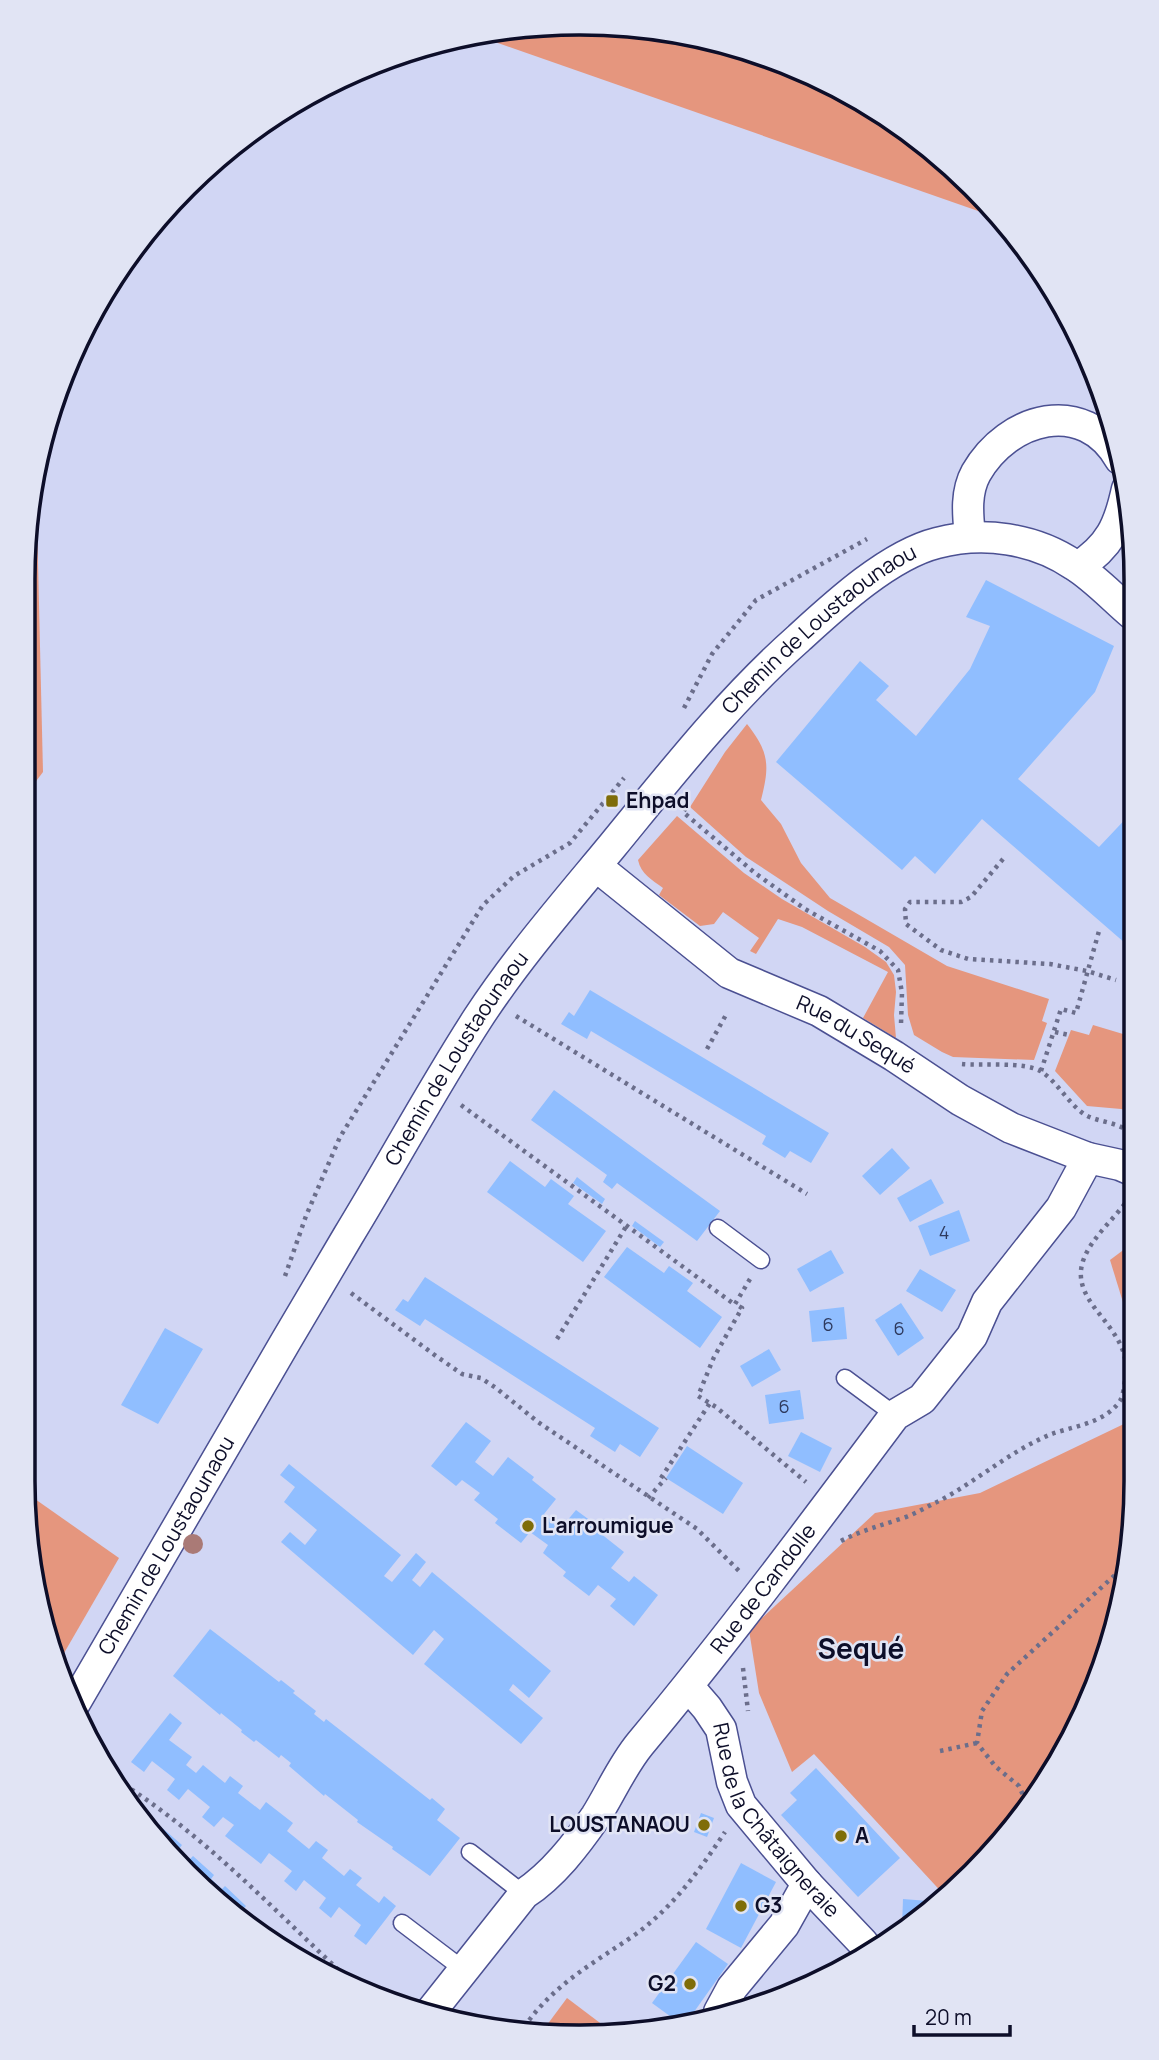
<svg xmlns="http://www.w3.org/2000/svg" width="1159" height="2060" viewBox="0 0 1159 2060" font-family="Manrope,sans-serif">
  <rect width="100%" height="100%" fill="#d1d6f4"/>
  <g fill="#e5967e">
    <polygon points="543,24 653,28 759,52 858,98 973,186 1001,219 475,35"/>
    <polygon points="30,513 37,520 43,772 24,797 24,543"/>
    <path d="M747 724C769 752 770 765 761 800L781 824 801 863 830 898 947 966 1049 999 1042 1021 1047 1023 1034 1060 953 1057 942 1052 914 1035 908 1015 905 965 889 947 828 911 746 857 690 807 725 752Z"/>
    <path d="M677 816 744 873 782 899 865 947 886 962 894 975 896 992 894 1015 896 1038 863 1018 888 972 802 927 778 919 756 954 750 951 759 938 723 912 714 924 700 926 659 895 663 888C652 880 641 874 638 860Z"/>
    <polygon points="1093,1025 1133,1037 1134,1113 1121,1109 1087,1106 1055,1071 1071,1030 1089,1035"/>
    <polygon points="1134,1242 1134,1338 1110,1260"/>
    <polygon points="1135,1403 1135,1517 1117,1625 1061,1759 947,1898 814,1754 792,1772 759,1693 749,1630 875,1513 980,1493 1128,1422"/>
    <polygon points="25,1492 119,1558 56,1667 52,1659"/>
    <polygon points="567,1998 616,2035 617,2036 544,2029"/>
  </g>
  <g fill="#90beff">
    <polygon points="986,580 1114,646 1095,692 1018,779 1099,847 1133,811 1133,950 982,819 935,874 915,856 902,870 776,762 860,661 889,686 876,700 916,736 970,669 990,626 966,617"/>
    <polygon points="590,990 829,1133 811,1163 790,1151 785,1158 762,1144 766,1136 591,1031 587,1039 561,1024 569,1012 574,1016"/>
    <polygon points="554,1090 720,1211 697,1241 617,1183 612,1189 603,1182 607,1175 531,1120"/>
    <polygon points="892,1148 910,1168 880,1195 862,1176"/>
    <polygon points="510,1161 545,1187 551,1179 574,1196 568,1204 606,1231 583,1262 487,1192"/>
    <polygon points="577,1177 605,1199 602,1204 573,1183"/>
    <polygon points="931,1179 944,1203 910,1222 897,1198"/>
    <polygon points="959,1210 970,1241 930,1256 918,1226"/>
    <polygon points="635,1221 664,1242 660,1247 632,1226"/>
    <polygon points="627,1247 664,1273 669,1266 693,1283 687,1291 722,1317 700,1348 604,1277"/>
    <polygon points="831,1250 844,1273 810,1292 797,1269"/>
    <polygon points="920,1269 956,1290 942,1312 906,1291"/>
    <polygon points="425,1277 659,1428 640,1457 620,1444 615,1452 590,1436 595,1428 425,1319 420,1326 395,1310 403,1299 408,1302"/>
    <polygon points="901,1303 924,1338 898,1356 875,1320"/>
    <polygon points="844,1307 847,1339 812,1342 809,1311"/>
    <polygon points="165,1328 203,1349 158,1424 121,1405"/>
    <polygon points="769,1349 781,1370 752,1387 740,1366"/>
    <polygon points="800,1390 804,1419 769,1424 765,1395"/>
    <polygon points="466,1422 491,1441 475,1462 493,1476 508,1457 534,1477 532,1480 556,1499 544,1514 561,1528 576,1510 603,1530 600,1533 624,1552 611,1568 629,1582 634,1576 658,1595 634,1626 610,1606 616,1599 598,1585 589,1596 563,1576 566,1572 543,1553 548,1545 530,1532 521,1543 495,1523 498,1519 474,1500 480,1493 462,1480 456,1486 431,1466"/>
    <polygon points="801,1432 832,1448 820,1472 788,1456"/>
    <polygon points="687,1446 743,1483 723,1514 666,1478"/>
    <polygon points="289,1464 401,1555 384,1576 392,1582 416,1553 426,1562 412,1580 420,1587 432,1572 551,1671 529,1698 513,1684 509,1690 543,1718 521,1744 424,1664 444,1639 434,1630 413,1655 281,1542 290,1532 305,1545 317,1530 284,1502 295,1487 280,1475"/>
    <polygon points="210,1629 279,1682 281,1680 295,1691 293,1693 316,1711 314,1714 324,1722 326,1719 430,1800 432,1798 445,1809 437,1820 460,1838 430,1876 392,1849 393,1847 357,1822 358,1820 325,1794 324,1796 289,1766 291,1763 281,1755 279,1758 256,1740 254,1742 241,1732 242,1730 221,1713 220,1715 173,1676"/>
    <polygon points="170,1713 182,1723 169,1740 192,1757 186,1765 196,1773 203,1765 225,1783 230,1776 243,1786 238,1793 260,1810 266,1802 293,1823 287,1831 309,1849 316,1841 328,1850 322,1858 344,1876 350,1869 362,1878 356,1885 379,1903 384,1896 396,1906 366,1945 354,1936 361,1925 339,1907 331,1918 319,1908 326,1898 304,1880 296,1891 284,1881 292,1871 269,1853 261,1864 225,1836 234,1825 223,1817 214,1827 202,1817 210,1807 188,1789 179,1800 167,1790 175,1779 152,1761 144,1772 131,1762"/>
    <polygon points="816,1768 900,1858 858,1897 781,1815 797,1800 790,1793"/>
    <polygon points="701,1813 714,1818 707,1837 694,1832"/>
    <polygon points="146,1819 158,1829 160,1826 182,1845 179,1849 190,1859 193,1856 214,1875 211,1879 222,1889 225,1886 246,1906 239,1914 142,1823"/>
    <polygon points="741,1863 776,1882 741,1948 706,1929"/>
    <polygon points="903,1899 941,1902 902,1927"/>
    <polygon points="267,1926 289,1946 285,1950 270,1943 260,1934"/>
    <polygon points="696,1942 728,1964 689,2019 678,2022 652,2003"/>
  </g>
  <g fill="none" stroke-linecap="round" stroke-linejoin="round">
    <defs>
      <g id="lane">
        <polyline points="718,1228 761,1260"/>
        <polyline points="845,1378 895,1415"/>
        <polyline points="470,1852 524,1894"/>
        <polyline points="402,1923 464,1970"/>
      </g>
      <g id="street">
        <path d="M970 537C968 516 965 493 976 473 1008 417 1084 396 1120 459"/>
        <path d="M1078 567C1110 546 1119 526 1127 489"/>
        <path id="s1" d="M596 866 729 973 819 1011 894 1056 960 1100 1011 1128 1088 1158 1120 1165 1134 1171"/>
        <path id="s2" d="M688 1686 707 1708 721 1729 732 1782 741 1805 807 1884 863 1943 866 1949"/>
        <path id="s3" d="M75 1703C166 1547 256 1391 348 1236 392 1164 432 1089 478 1018 518 957 566 902 613 845 672 773 729 700 799 638 835 605 889 555 937 543 983 531 1034 538 1074 565 1095 578 1113 598 1132 614"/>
        <polyline points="719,2012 732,1988 784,1925 807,1884"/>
        <path id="s4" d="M428 2015 524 1894C553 1875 576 1845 596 1816 611 1792 622 1766 640 1744 729 1637 812 1526 895 1415L922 1399 972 1336 987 1302 1061 1208 1088 1158"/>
      </g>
    </defs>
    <use href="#lane" stroke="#4b5092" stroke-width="19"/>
    <use href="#street" stroke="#4b5092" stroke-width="33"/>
    <g stroke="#6b6e8b" stroke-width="4.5" stroke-dasharray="3.5 5" stroke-linecap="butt">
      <polyline points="684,708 712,654 756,600 867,539"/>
      <polyline points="686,808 683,812 755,873 805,909 880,951 898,970 902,993 901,1024"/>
      <polyline points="1003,859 971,897 961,902 910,902 905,909 906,924 941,950 968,959 1050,964 1087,971 1116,980"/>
      <polyline points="516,1016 807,1194"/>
      <polyline points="1055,1032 1069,1035"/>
      <polyline points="707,1049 727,1013"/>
      <path d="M962 1064C982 1066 1026 1061 1042 1072 1058 1083 1068 1103 1084 1114 1098 1123 1119 1121 1133 1135"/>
      <polyline points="1041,1071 1061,1009 1076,1013 1099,931"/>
      <polyline points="461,1105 734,1304"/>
      <polyline points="285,1276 306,1216 340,1137 483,905 514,876 570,843 624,778"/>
      <polyline points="750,1279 735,1304 742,1308 714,1357 698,1396 716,1407 806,1482"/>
      <polyline points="351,1293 436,1356 462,1374 481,1378 496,1388 538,1422 697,1529 740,1572"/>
      <polyline points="557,1339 627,1225"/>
      <polyline points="661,1478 710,1403"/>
      <polyline points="648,1498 666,1478"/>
      <path d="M841 1541C862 1530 883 1525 906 1517 917 1513 928 1506 939 1501 977 1481 1009 1452 1049 1435 1072 1426 1104 1424 1120 1401 1123 1396 1124 1387 1125 1381 1136 1327 1068 1307 1083 1261 1091 1238 1113 1220 1127 1201"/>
      <polyline points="743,1668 748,1711"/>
      <polyline points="940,1751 977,1743"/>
      <path d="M117 1780C203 1834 272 1908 347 1978"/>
      <polyline points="1026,1802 1019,1786 995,1766 977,1743 982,1711 1007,1674 1127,1564"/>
      <path d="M524 2027C555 1983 594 1963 636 1934 674 1906 699 1871 725 1832"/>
    </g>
    <use href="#lane" stroke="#fff" stroke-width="16"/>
    <use href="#street" stroke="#fff" stroke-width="30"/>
  </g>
  <circle fill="#aa7a76" cx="193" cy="1544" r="10"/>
  <g fill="#7f6d09" stroke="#e1e4f4" stroke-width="2.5">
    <rect x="605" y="794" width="14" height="14" rx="3.5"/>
    <circle cx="528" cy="1526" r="7"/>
    <circle cx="704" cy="1825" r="7"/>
    <circle cx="841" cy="1836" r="7"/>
    <circle cx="741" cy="1906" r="7"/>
    <circle cx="690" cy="1984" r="7"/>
  </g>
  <g text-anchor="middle" stroke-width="5" stroke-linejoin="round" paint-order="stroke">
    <g font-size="18" fill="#2e3a5e">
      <text x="944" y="1239">4</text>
      <text x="828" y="1331">6</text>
      <text x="899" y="1335">6</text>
      <text x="784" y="1413">6</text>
    </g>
    <g font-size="21" fill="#0d0e29" stroke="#e1e4f4">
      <text dy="7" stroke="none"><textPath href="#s3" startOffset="1314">Chemin de Loustaounaou</textPath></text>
      <text dy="7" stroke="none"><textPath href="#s1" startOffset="312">Rue du Sequé</textPath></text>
      <text dy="7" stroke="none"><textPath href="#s3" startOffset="749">Chemin de Loustaounaou</textPath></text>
      <text dy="7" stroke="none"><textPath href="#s3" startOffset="182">Chemin de Loustaounaou</textPath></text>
      <text dy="7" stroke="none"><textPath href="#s4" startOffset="544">Rue de Candolle</textPath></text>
      <text dy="7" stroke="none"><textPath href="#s2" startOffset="163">Rue de la Châtaigneraie</textPath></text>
    </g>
    <g font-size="21" font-weight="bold" fill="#0d0e29" stroke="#e1e4f4" text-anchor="start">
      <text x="626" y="808">Ehpad</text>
      <text x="542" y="1533">L'arroumigue</text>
      <text x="690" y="1832" text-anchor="end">LOUSTANAOU</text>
      <text x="855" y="1843">A</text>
      <text x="755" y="1913">G3</text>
      <text x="676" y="1991" text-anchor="end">G2</text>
    </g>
    <g font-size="28" font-weight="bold" fill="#0d0e29" stroke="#e1e4f4">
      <text x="861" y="1659">Sequé</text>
    </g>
  </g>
  <path d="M0 0H1159V2060H0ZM579 35H580A544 544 0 0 1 1124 579V1481A544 544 0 0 1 580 2025H579A544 544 0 0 1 35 1481V579A544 544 0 0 1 579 35Z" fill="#e1e4f4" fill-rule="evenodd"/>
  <path fill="none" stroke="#0d0e29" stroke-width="3.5" d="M579 35H580A544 544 0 0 1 1124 579V1481A544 544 0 0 1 580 2025H579A544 544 0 0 1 35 1481V579A544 544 0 0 1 579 35Z"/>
  <path d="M914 2025v10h96v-10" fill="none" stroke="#0d0e29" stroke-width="3.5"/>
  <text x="925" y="2025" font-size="21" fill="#0d0e29" stroke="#e1e4f4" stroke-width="5" paint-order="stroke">20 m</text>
</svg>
